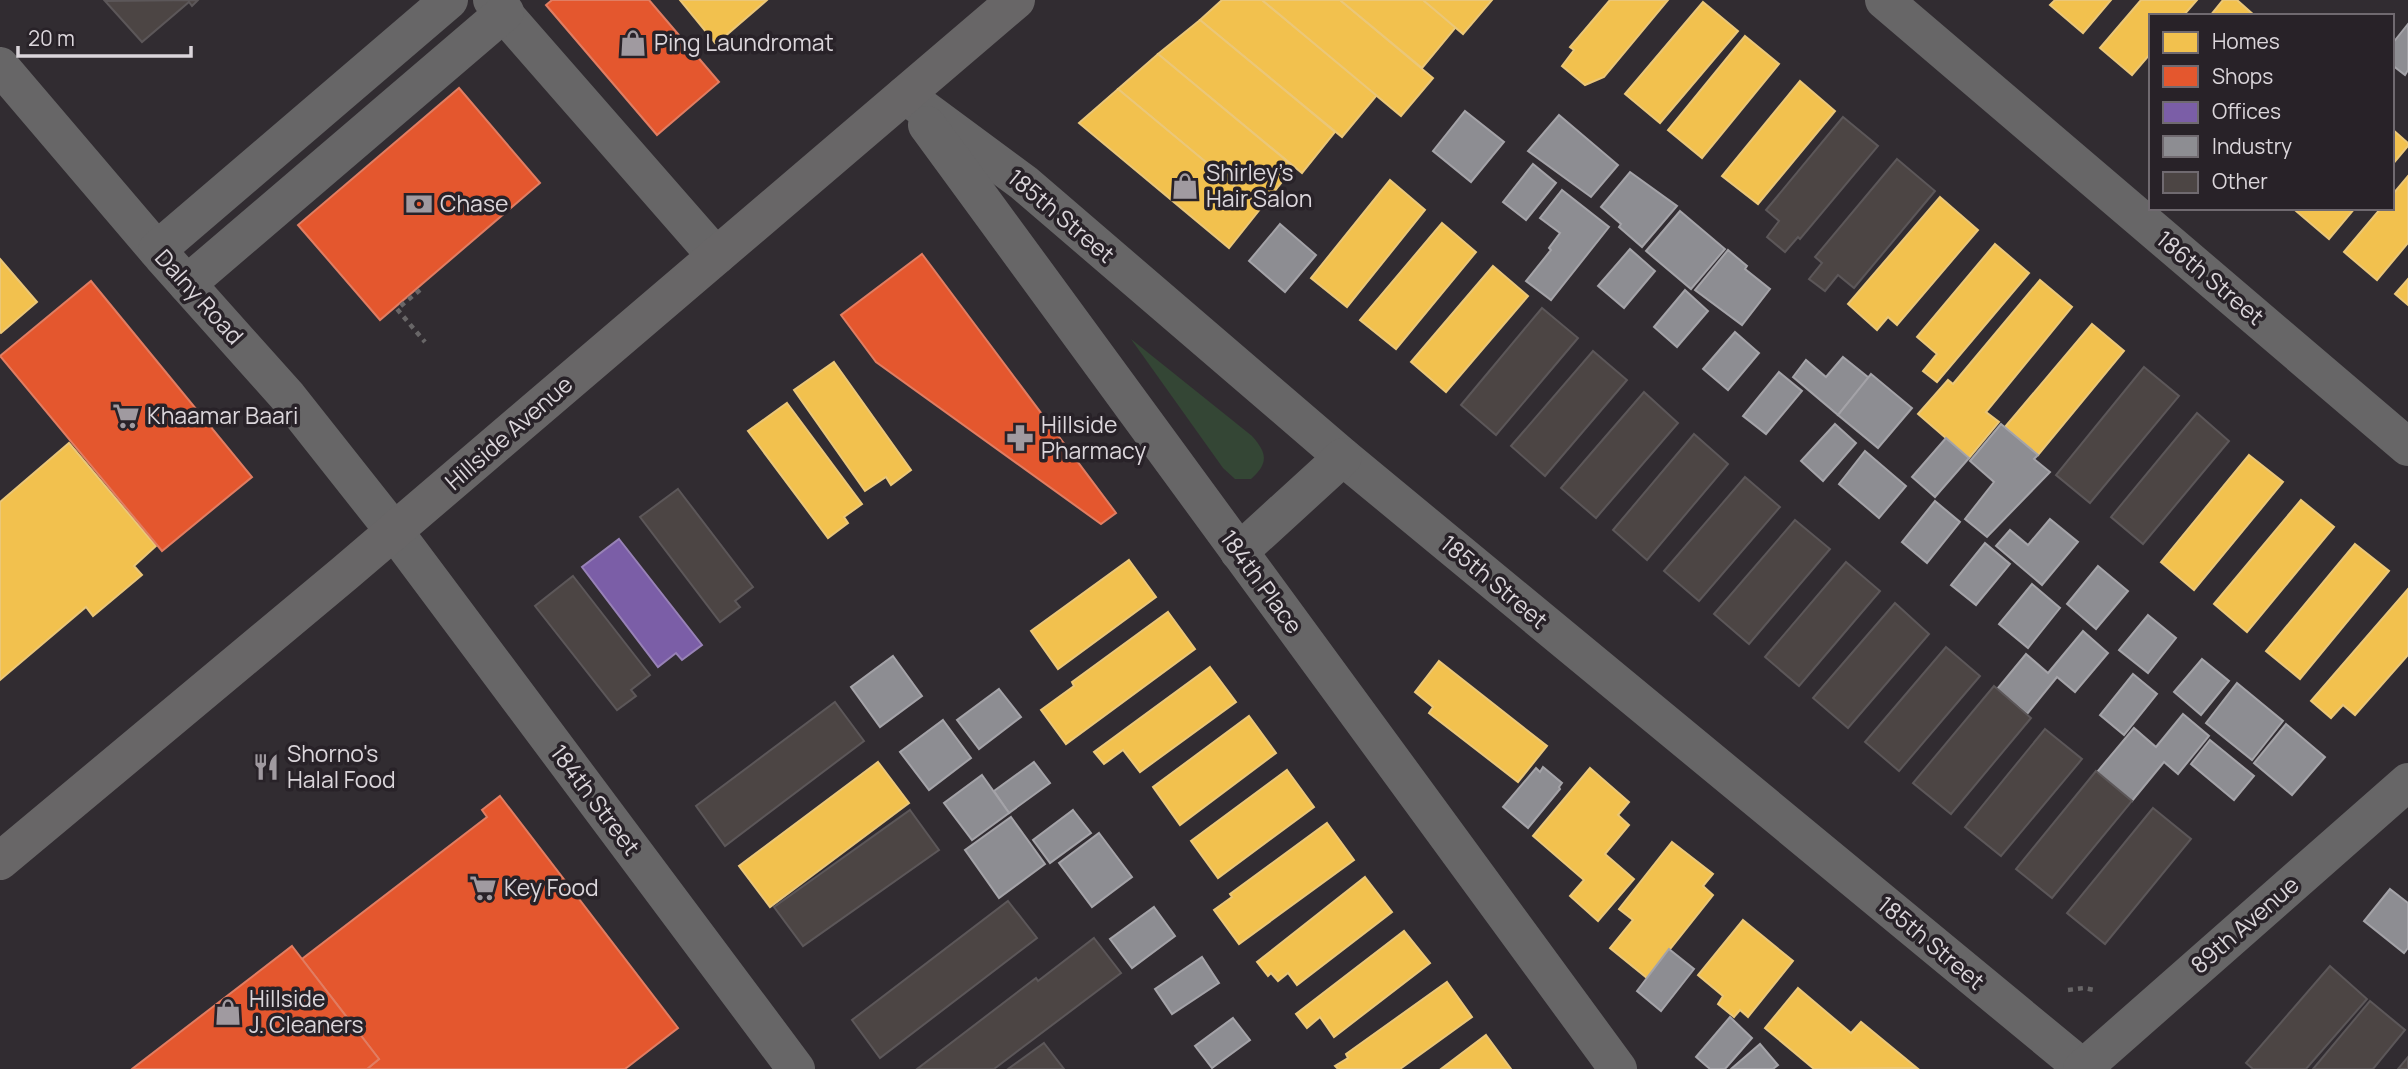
<svg xmlns="http://www.w3.org/2000/svg" width="2408" height="1069" viewBox="0 0 2408 1069" font-family="Manrope,sans-serif">
  <rect width="100%" height="100%" fill="#312c31"/>
  <path fill="#344635" d="M1131 339 1252 436C1267 453 1269 463 1251 479H1235L1223 468Z"/>
  <g fill="#f2c14e" stroke="#ebc778" stroke-width="2">
    <polygon points="680,0 767,0 716,44"/>
    <polygon points="1222,0 1262,0 1377,95 1342,137 1200,20"/>
    <polygon points="1262,0 1340,0 1433,78 1401,116"/>
    <polygon points="1340,0 1423,0 1456,27 1422,68"/>
    <polygon points="1423,0 1492,0 1463,34"/>
    <polygon points="1610,0 1668,0 1604,77 1585,85 1562,66 1574,50 1570,47"/>
    <polygon points="2055,0 2111,0 2083,33 2050,5"/>
    <polygon points="2141,0 2197,0 2183,16 2151,16 2151,53 2132,75 2100,48"/>
    <polygon points="2223,0 2237,0 2255,16 2210,16"/>
    <polygon points="1703,2 1738,31 1660,123 1625,94"/>
    <polygon points="1200,20 1335,132 1302,173 1158,54"/>
    <polygon points="1745,36 1779,64 1702,158 1668,130"/>
    <polygon points="1158,54 1294,167 1261,208 1118,89"/>
    <polygon points="1800,81 1835,111 1758,204 1722,176"/>
    <polygon points="1118,89 1261,208 1229,248 1079,123"/>
    <polygon points="2392,129 2408,143 2408,146 2392,165"/>
    <polygon points="2408,176 2408,243 2377,280 2344,252 2381,208 2392,208 2392,195"/>
    <polygon points="1390,180 1425,210 1347,307 1311,278"/>
    <polygon points="1940,197 1978,230 1897,325 1888,317 1877,330 1848,304"/>
    <polygon points="2299,208 2355,208 2329,239 2296,211"/>
    <polygon points="1442,223 1476,252 1396,349 1360,320"/>
    <polygon points="1995,244 2029,273 1937,382 1923,371 1937,354 1917,337"/>
    <polygon points="0,259 37,302 1,333 0,332"/>
    <polygon points="1493,266 1528,296 1446,392 1411,362"/>
    <polygon points="2408,279 2408,305 2395,294"/>
    <polygon points="2040,280 2072,307 1986,412 1999,422 1969,458 1918,414 1948,380 1953,384"/>
    <polygon points="2092,324 2124,351 2038,455 2005,427"/>
    <polygon points="834,362 911,470 891,485 886,477 865,491 794,390"/>
    <polygon points="787,403 862,504 844,517 848,523 828,538 748,431"/>
    <polygon points="69,443 156,546 134,566 142,575 93,616 86,607 0,680 0,502"/>
    <polygon points="2249,455 2283,482 2194,590 2161,562"/>
    <polygon points="2301,500 2334,527 2247,632 2214,604"/>
    <polygon points="2355,544 2389,571 2300,679 2266,651"/>
    <polygon points="1129,560 1156,597 1058,669 1031,631"/>
    <polygon points="2408,589 2408,655 2355,715 2343,705 2331,718 2311,701"/>
    <polygon points="1168,612 1195,649 1066,744 1041,710 1074,686 1072,682"/>
    <polygon points="1439,661 1547,746 1518,782 1429,713 1433,707 1415,692"/>
    <polygon points="1210,667 1236,702 1140,772 1123,750 1104,764 1094,752"/>
    <polygon points="1249,716 1276,753 1180,825 1153,787"/>
    <polygon points="878,762 909,803 770,907 739,866"/>
    <polygon points="1590,768 1629,802 1618,815 1629,825 1605,854 1634,879 1598,921 1570,896 1584,880 1533,836"/>
    <polygon points="1287,770 1314,807 1218,878 1191,841"/>
    <polygon points="1327,823 1354,860 1239,944 1214,910 1232,897 1230,894"/>
    <polygon points="1672,842 1713,874 1703,886 1713,895 1647,978 1610,948 1633,920 1619,909"/>
    <polygon points="1365,877 1392,912 1297,985 1288,973 1278,981 1271,973 1268,976 1257,962"/>
    <polygon points="1743,920 1793,961 1748,1017 1740,1010 1734,1017 1718,1004 1723,996 1698,975"/>
    <polygon points="1404,931 1430,963 1334,1037 1320,1017 1307,1028 1296,1014"/>
    <polygon points="1447,982 1472,1017 1400,1069 1338,1069 1335,1066 1348,1058 1346,1054"/>
    <polygon points="1798,988 1851,1033 1861,1022 1917,1068 1814,1069 1765,1028"/>
    <polygon points="1486,1035 1511,1069 1441,1069"/>
  </g>
  <g fill="#e4572e" stroke="#e17d62" stroke-width="2">
    <polygon points="552,0 649,0 719,82 657,135 546,5"/>
    <polygon points="459,88 540,183 380,320 298,225"/>
    <polygon points="922,254 1116,513 1101,524 876,362 841,315"/>
    <polygon points="91,281 252,477 162,551 0,356"/>
    <polygon points="500,796 678,1028 625,1069 367,1069 379,1059 302,959 487,817 482,810"/>
    <polygon points="292,946 379,1059 367,1069 132,1069"/>
  </g>
  <polygon fill="#7b5ea7" stroke="#9882b7" stroke-width="2" points="619,539 702,645 682,660 676,653 658,667 582,567"/>
  <g fill="#8d8d92" stroke="#a4a3a8" stroke-width="2">
    <polygon points="2408,24 2408,70 2405,75 2392,65 2392,44"/>
    <polygon points="1465,111 1504,142 1471,182 1433,151"/>
    <polygon points="1559,115 1618,165 1591,197 1528,151"/>
    <polygon points="1533,164 1556,183 1526,220 1503,202"/>
    <polygon points="1630,172 1677,206 1642,247 1619,227 1621,224 1601,207"/>
    <polygon points="1562,190 1609,227 1551,300 1526,281 1551,250 1549,248 1560,233 1540,218"/>
    <polygon points="1680,211 1725,249 1691,289 1646,251"/>
    <polygon points="1280,224 1316,255 1285,292 1249,261"/>
    <polygon points="1630,249 1655,271 1624,308 1598,286"/>
    <polygon points="1728,250 1747,266 1745,269 1770,289 1742,325 1695,290"/>
    <polygon points="1685,290 1708,311 1677,347 1654,327"/>
    <polygon points="1735,332 1759,353 1728,390 1703,369"/>
    <polygon points="1843,357 1869,378 1838,415 1793,377 1806,360 1826,377"/>
    <polygon points="1779,372 1802,391 1766,434 1743,416"/>
    <polygon points="1871,374 1912,408 1878,448 1838,415"/>
    <polygon points="1835,424 1856,443 1823,481 1801,461"/>
    <polygon points="2001,424 2038,455 2034,459 2050,472 1987,537 1965,519 1994,482 1970,461"/>
    <polygon points="1946,438 1969,458 1935,497 1912,477"/>
    <polygon points="1865,451 1906,486 1879,518 1839,484"/>
    <polygon points="1935,501 1960,522 1927,563 1902,542"/>
    <polygon points="2050,519 2078,542 2042,585 1996,546 2010,530 2028,545"/>
    <polygon points="1985,543 2010,564 1976,605 1951,585"/>
    <polygon points="2098,566 2128,591 2096,629 2067,604"/>
    <polygon points="2032,584 2060,608 2028,648 1999,624"/>
    <polygon points="2148,615 2176,638 2148,673 2119,650"/>
    <polygon points="2083,631 2108,653 2075,692 2057,677 2027,714 1997,689 2026,654 2048,673"/>
    <polygon points="893,656 922,696 880,727 851,687"/>
    <polygon points="2202,659 2229,681 2201,715 2174,692"/>
    <polygon points="2133,674 2157,694 2124,735 2100,715"/>
    <polygon points="2237,683 2283,721 2252,760 2206,723"/>
    <polygon points="999,689 1021,717 979,749 957,720"/>
    <polygon points="2183,714 2209,736 2178,774 2164,762 2132,801 2097,772 2134,728 2156,747"/>
    <polygon points="943,720 971,758 929,790 900,752"/>
    <polygon points="2286,724 2325,757 2292,795 2254,763"/>
    <polygon points="2210,740 2254,776 2234,800 2191,764"/>
    <polygon points="1034,762 1050,783 1009,813 994,791"/>
    <polygon points="1543,767 1562,783 1559,787 1560,789 1528,828 1503,807 1536,768 1540,772"/>
    <polygon points="982,775 1009,813 972,840 944,803"/>
    <polygon points="1073,810 1091,833 1050,863 1033,840"/>
    <polygon points="1011,817 1045,864 999,898 965,850"/>
    <polygon points="1099,833 1132,877 1092,907 1059,863"/>
    <polygon points="2390,889 2408,903 2408,948 2404,953 2364,921"/>
    <polygon points="1154,907 1175,936 1132,968 1110,939"/>
    <polygon points="1669,949 1694,969 1661,1011 1637,991"/>
    <polygon points="1202,957 1219,983 1172,1014 1155,989"/>
    <polygon points="1730,1017 1752,1038 1725,1069 1710,1069 1696,1057"/>
    <polygon points="1233,1018 1250,1040 1212,1068 1195,1046"/>
    <polygon points="1760,1044 1778,1065 1773,1069 1731,1069"/>
  </g>
  <g fill="#4c4544" stroke="#5c5759" stroke-width="2">
    <polygon points="198,0 192,6 189,2 142,42 105,1"/>
    <polygon points="1843,117 1878,146 1800,239 1798,237 1785,252 1767,237 1779,221 1766,210"/>
    <polygon points="1897,159 1935,191 1854,288 1838,275 1825,291 1809,279 1822,263 1815,257"/>
    <polygon points="1542,308 1578,338 1496,435 1461,405"/>
    <polygon points="1593,351 1627,380 1545,476 1511,446"/>
    <polygon points="2144,367 2179,396 2090,503 2056,475"/>
    <polygon points="1644,392 1678,423 1596,518 1561,488"/>
    <polygon points="2197,413 2229,441 2143,544 2111,517"/>
    <polygon points="1694,434 1728,464 1647,560 1613,530"/>
    <polygon points="1745,477 1780,507 1699,601 1664,571"/>
    <polygon points="678,489 753,587 735,601 740,607 720,622 640,517"/>
    <polygon points="1795,520 1830,549 1749,644 1714,614"/>
    <polygon points="1846,562 1880,591 1799,686 1765,657"/>
    <polygon points="573,576 650,675 631,690 636,696 617,710 535,606"/>
    <polygon points="1895,603 1929,634 1848,728 1813,698"/>
    <polygon points="1946,647 1980,676 1899,771 1865,742"/>
    <polygon points="1994,686 2031,718 1951,814 1913,783"/>
    <polygon points="835,702 864,741 725,846 696,806"/>
    <polygon points="2045,729 2082,759 2001,856 1965,827"/>
    <polygon points="2096,771 2132,801 2052,898 2016,869"/>
    <polygon points="2153,808 2191,839 2105,944 2067,913"/>
    <polygon points="910,810 939,850 803,946 774,907"/>
    <polygon points="1008,901 1037,938 880,1058 852,1020"/>
    <polygon points="1094,938 1121,973 994,1069 917,1069 1036,978 1038,981"/>
    <polygon points="2330,966 2367,999 2306,1069 2253,1069 2246,1063"/>
    <polygon points="2370,1001 2405,1030 2373,1069 2313,1069"/>
    <polygon points="1044,1043 1064,1069 1008,1069"/>
    <polygon points="2408,1057 2408,1069 2398,1069"/>
  </g>
  <g fill="none" stroke-linecap="round" stroke-linejoin="round">
    <g stroke="#686667" stroke-width="4.5" stroke-dasharray="5 5" stroke-linecap="butt">
      <polyline points="420,290 397,309 425,342"/>
      <polyline points="2068,990 2084,988 2094,990"/>
    </g>
    <g stroke="#676667" stroke-width="38">
      <polyline points="492,0 716,256"/>
      <polyline points="1884,0 2408,447"/>
      <polyline points="0,66 162,256 288,397 394,531 796,1069"/>
      <polyline points="905,95 1024,183 1343,457 2084,1069"/>
      <polyline points="927,125 1618,1069"/>
      <polyline points="157,250 449,0"/>
      <polyline points="187,284 505,12"/>
      <polyline points="1239,552 1343,457"/>
      <polyline points="2082,1069 2408,782"/>
    </g>
    <polyline stroke="#686667" stroke-width="38" points="0,861 345,573 1016,0"/>
  </g>
  <defs>
    <symbol id="shop-bare" viewBox="-9 -9 18 18"><path d="M-5-2.5h2.3a2.7 3.5 0 0 1 5.4 0H5L5.5 6h-11ZM-1.5-2.5h3a1.5 2.3 0 0 0-3 0Z" fill="#a09aa0" stroke="#282228" stroke-width="2.5" paint-order="stroke"/></symbol>
    <symbol id="bank-bare" viewBox="-9 -9 18 18"><path d="M-6-4H6V4H-6ZM0-2.3a2.3 2.3 0 1 0 0 4.6a2.3 2.3 0 1 0 0-4.6Z" fill="#a09aa0" stroke="#282228" stroke-width="2.5" paint-order="stroke"/></symbol>
    <symbol id="supermarket-bare" viewBox="-9 -9 18 18"><path d="M-6-5.5h2.5l.6 2H6L4.5 2H-2.5L-4.4-4H-6ZM-1.5 3.2a1.3 1.3 0 1 0 .1 0ZM3 3.2a1.3 1.3 0 1 0 .1 0Z" fill="#a09aa0" stroke="#282228" stroke-width="2.5" paint-order="stroke"/></symbol>
    <symbol id="pharmacy-bare" viewBox="-9 -9 18 18"><path d="M-2-6h4v4h4v4h-4v4h-4v-4h-4v-4h4Z" fill="#a09aa0" stroke="#282228" stroke-width="2.5" paint-order="stroke"/></symbol>
    <symbol id="restaurant-bare" viewBox="-9 -9 18 18"><path d="M-5-6h1v4h1v-4h1v4h1v-4h1v5L-1.5 .5V6h-2V.5L-5-1ZM5-6V6H3V1.5H1.5Q1.5-4 5-6Z" fill="#a09aa0" stroke="#282228" stroke-width="2.5" paint-order="stroke"/></symbol>
  </defs>
  <g fill-rule="evenodd">
    <use href="#shop-bare" x="614" y="24" width="38" height="38"/>
    <use href="#shop-bare" x="1166" y="167" width="38" height="38"/>
    <use href="#bank-bare" x="400" y="185" width="38" height="38"/>
    <use href="#supermarket-bare" x="107" y="397" width="38" height="38"/>
    <use href="#pharmacy-bare" x="1001" y="419" width="38" height="38"/>
    <use href="#restaurant-bare" x="247" y="748" width="38" height="38"/>
    <use href="#supermarket-bare" x="464" y="869" width="38" height="38"/>
    <use href="#shop-bare" x="209" y="993" width="38" height="38"/>
  </g>
  <g text-anchor="middle" stroke-width="7" stroke-linejoin="round" paint-order="stroke">
    <g font-size="23" fill="#dbd6db" stroke="#282228" text-anchor="start">
      <text x="654" y="51">Ping Laundromat</text>
      <text x="1206" y="181">Shirley’s<tspan x="1206" dy="26">Hair Salon</tspan></text>
      <text x="440" y="212">Chase</text>
      <text x="147" y="424">Khaamar Baari</text>
      <text x="1041" y="433">Hillside<tspan x="1041" dy="26">Pharmacy</tspan></text>
      <text x="287" y="762">Shorno's<tspan x="287" dy="26">Halal Food</tspan></text>
      <text x="504" y="896">Key Food</text>
      <text x="249" y="1007">Hillside<tspan x="249" dy="26">J. Cleaners</tspan></text>
    </g>
    <g font-size="23" fill="#dbd6db" stroke="#282228">
      <text transform="translate(1061 216) rotate(40)" y="8">185th Street</text>
      <text transform="translate(2210 278) rotate(40)" y="8">186th Street</text>
      <text transform="translate(199 297) rotate(48)" y="8">Dalny Road</text>
      <text transform="translate(509 433) rotate(-41)" y="8">Hillside Avenue</text>
      <text transform="translate(1261 582) rotate(54)" y="8">184th Place</text>
      <text transform="translate(1494 582) rotate(40)" y="8">185th Street</text>
      <text transform="translate(595 800) rotate(53)" y="8">184th Street</text>
      <text transform="translate(2245 925) rotate(-41)" y="8">89th Avenue</text>
      <text transform="translate(1931 943) rotate(40)" y="8">185th Street</text>
    </g>
  </g>
  <rect x="2149" y="14" width="245" height="196" fill="#282228" stroke="#706a70" stroke-width="2"/>
  <rect x="2163" y="32" width="35" height="21" fill="#f2c14e" stroke="#706a70" stroke-width="2"/>
  <text x="2212" y="49" font-size="21" fill="#dbd6db">Homes</text>
  <rect x="2163" y="66" width="35" height="21" fill="#e4572e" stroke="#706a70" stroke-width="2"/>
  <text x="2212" y="84" font-size="21" fill="#dbd6db">Shops</text>
  <rect x="2163" y="102" width="35" height="21" fill="#7b5ea7" stroke="#706a70" stroke-width="2"/>
  <text x="2212" y="119" font-size="21" fill="#dbd6db">Offices</text>
  <rect x="2163" y="136" width="35" height="21" fill="#8d8d92" stroke="#706a70" stroke-width="2"/>
  <text x="2212" y="154" font-size="21" fill="#dbd6db">Industry</text>
  <rect x="2163" y="172" width="35" height="21" fill="#4c4544" stroke="#706a70" stroke-width="2"/>
  <text x="2212" y="189" font-size="21" fill="#dbd6db">Other</text>
  <path d="M18 46v10h173v-10" fill="none" stroke="#dbd6db" stroke-width="3.5"/>
  <text x="28" y="46" font-size="21" fill="#dbd6db" stroke="#282228" stroke-width="5" paint-order="stroke">20 m</text>
</svg>
